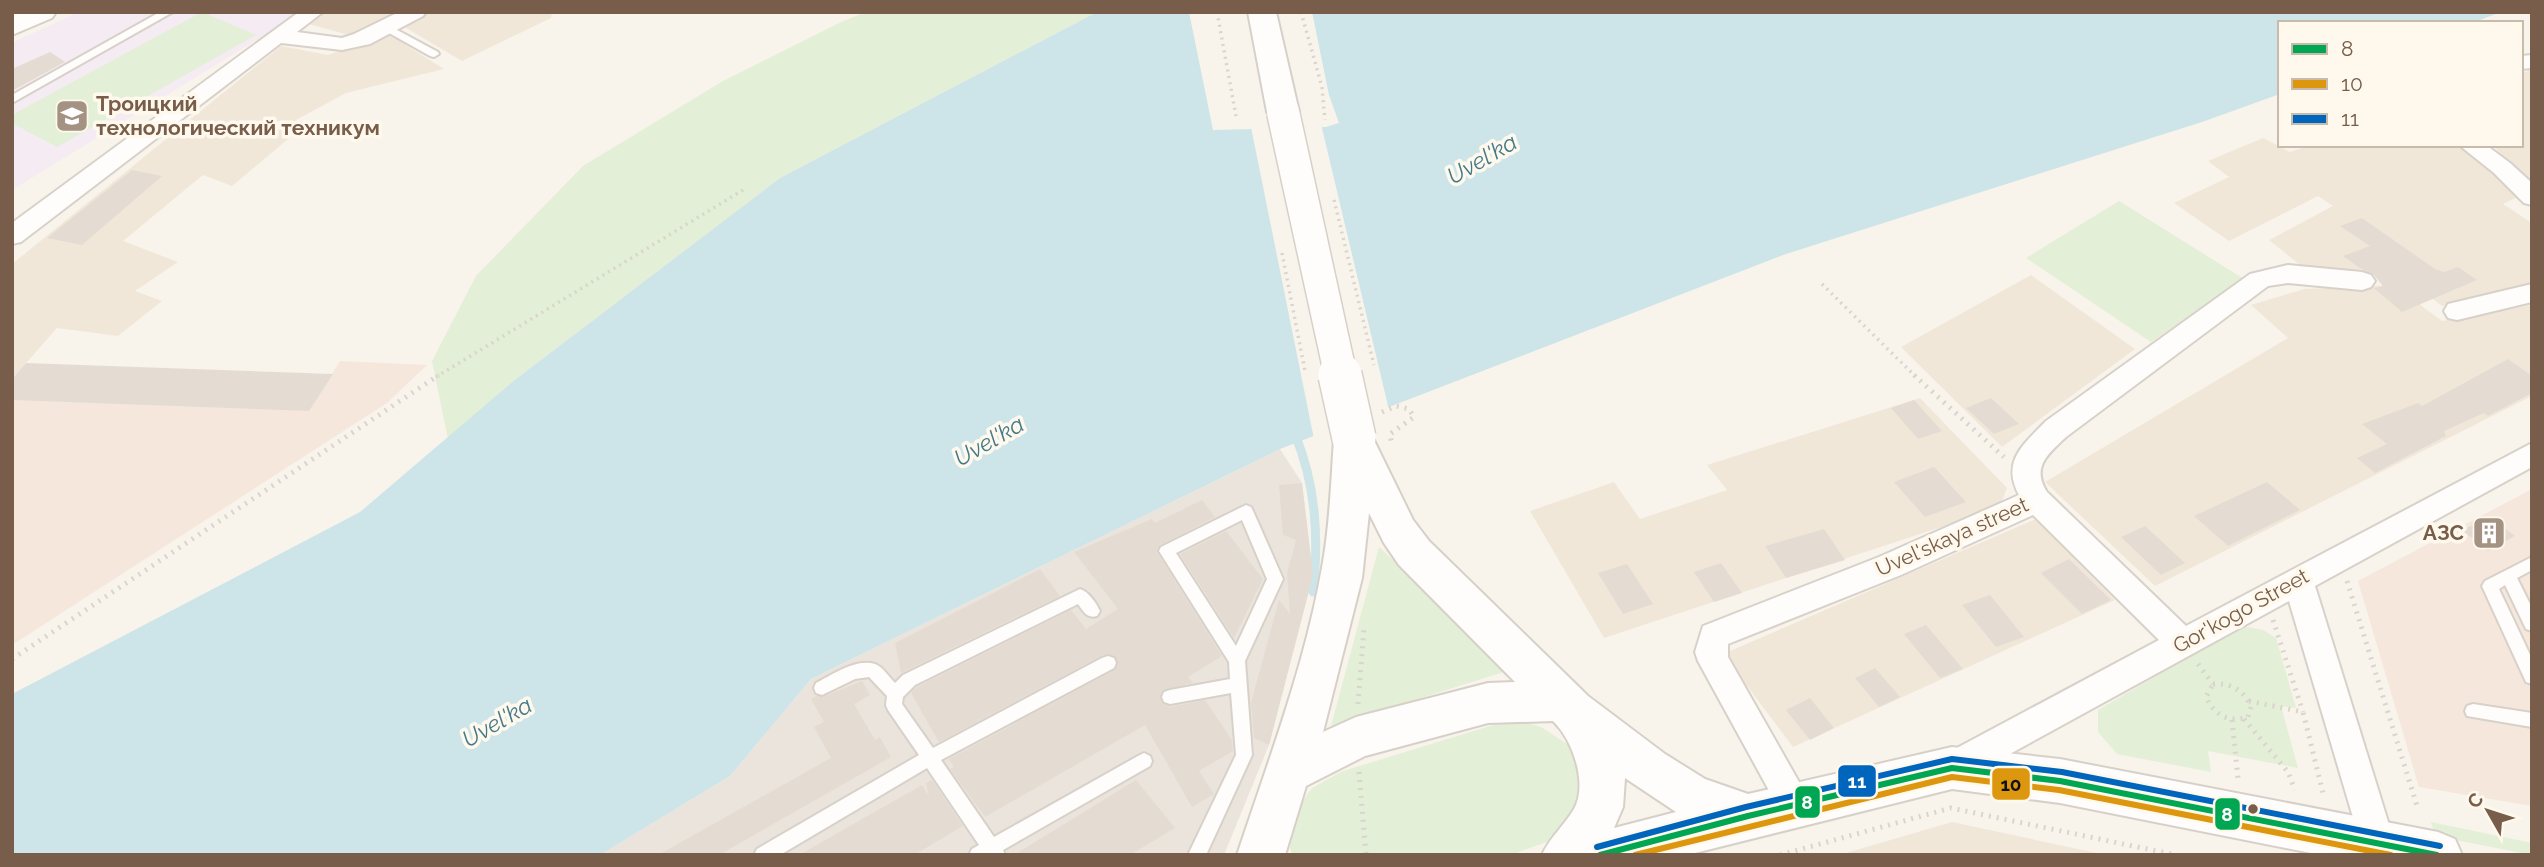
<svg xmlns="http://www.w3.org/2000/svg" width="2544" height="867" viewBox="0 0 2544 867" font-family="Raleway,sans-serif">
  <rect width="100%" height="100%" fill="#f8f4eb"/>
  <g fill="#f1e7d9">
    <polygon points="319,12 402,12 356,37 301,22"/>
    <polygon points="427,12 552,12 551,18 462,61 401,25"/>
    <polygon points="387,33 444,69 346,93 296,120 305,125 232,186 203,175 123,241 178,262 135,291 162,301 118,336 57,328 12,379 12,264 281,46 328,55"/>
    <polygon points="2532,70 2532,185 2522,178 2493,145 2521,145 2521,73"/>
    <polygon points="2263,138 2290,152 2311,145 2460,145 2502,176 2518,197 2503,204 2532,223 2532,286 2442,306 2386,265 2315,277 2269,240 2333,206 2318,196 2229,241 2174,203 2229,177 2208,161"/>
    <polygon points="2031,275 2135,349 2002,447 1901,347"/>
    <polygon points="2394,285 2442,321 2532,305 2532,396 2155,586 2045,482 2288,338 2251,305 2304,289"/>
    <polygon points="1920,398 2007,488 1999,508 1604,638 1530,511 1614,482 1640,519 1727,490 1707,465"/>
    <polygon points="2036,519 2115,600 1793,747 1723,654"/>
    <polygon points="1952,822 2106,855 1839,855"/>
  </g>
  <g fill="#f6e7dc">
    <polygon points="340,361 427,365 387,403 12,645 12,379 332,374"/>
    <polygon points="2532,489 2532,806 2419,787 2358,581"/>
  </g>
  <polygon fill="#ebe4dc" points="1280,449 1302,483 1313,575 1269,745 1224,855 600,855 730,776 811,679"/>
  <polygon fill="#f5ebf3" points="78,12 302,12 12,190 12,43"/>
  <g fill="#e3efd6">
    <polygon points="202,12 256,35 57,147 12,123 12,115"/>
    <polygon points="866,12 1097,12 780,178 516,379 448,439 432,361 476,276 583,166 723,81 841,22"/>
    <polygon points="2119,201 2244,279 2151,342 2026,258"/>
    <polygon points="1379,547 1510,670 1331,726"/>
    <polygon points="2242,626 2263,630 2276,638 2296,708 2281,706 2298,768 2208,751 2211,772 2117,754 2098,732 2098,710"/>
    <polygon points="1513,719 1541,727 1567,744 1585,766 1588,795 1567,835 1510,855 1293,855 1290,849 1293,814 1312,788 1343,771"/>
    <polygon points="2431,822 2532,843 2532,855 2435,836"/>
  </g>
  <polygon fill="#cde5e8" points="1097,12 1189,12 1213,130 1326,127 1339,123 1329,95 1312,12 2501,12 2472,23 2280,23 2280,94 2202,122 1786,254 1280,449 811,679 730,776 600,855 12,855 12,694 360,512 516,379 780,178"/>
  <polygon fill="#f8f4eb" points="1321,124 1389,410 1314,439 1251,127"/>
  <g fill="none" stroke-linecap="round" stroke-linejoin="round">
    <path stroke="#cde5e8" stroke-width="9" d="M1295 434C1316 486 1319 537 1313 592H1328"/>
  </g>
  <g fill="#e4dcd3">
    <polygon points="50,52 65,62 12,91 12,69"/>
    <polygon points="132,170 162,176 82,245 47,238"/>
    <polygon points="2362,218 2435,269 2444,272 2458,267 2477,280 2402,312 2374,288 2383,286 2373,274 2361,269 2343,256 2370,246 2340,226"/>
    <polygon points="2508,359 2532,376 2532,393 2488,416 2484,413 2444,431 2446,436 2375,473 2357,458 2387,444 2362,424 2418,403 2422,406"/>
    <polygon points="26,363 333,374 309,411 12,400 12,379"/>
    <polygon points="1991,398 2019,424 1994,434 1966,408"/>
    <polygon points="1914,400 1942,431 1918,439 1891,408"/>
    <polygon points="1934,467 1966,502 1925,517 1894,482"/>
    <polygon points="2267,482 2300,510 2228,546 2194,516"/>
    <polygon points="1302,483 1313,575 1269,745 1254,738 1251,703 1279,600 1290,614 1287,573 1296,540 1283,535 1279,485"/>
    <polygon points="1202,500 1215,517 1160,545 1157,552 1222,656 1188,677 1193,683 1163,690 1160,698 1163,704 1170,707 1205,700 1232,740 1233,751 1199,771 1214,794 1192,807 1145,725 985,817 950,769 954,767 949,759 1115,670 1118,664 1116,657 1109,654 1101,656 939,742 911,693 917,687 1071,610 1086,629 1118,609 1074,552 1152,519 1155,523"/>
    <polygon points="2490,517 2515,536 2488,551 2462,530"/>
    <polygon points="2145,526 2185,563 2161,575 2121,537"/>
    <polygon points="1824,529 1845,560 1786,578 1765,546"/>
    <polygon points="1226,531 1263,579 1234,638 1180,554"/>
    <polygon points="2069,559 2111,600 2082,614 2041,573"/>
    <polygon points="1721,563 1742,593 1714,602 1694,572"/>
    <polygon points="1627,564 1653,604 1623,614 1598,573"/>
    <polygon points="1040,569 1060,596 901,673 895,643"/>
    <polygon points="1990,595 2024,637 1996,647 1962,605"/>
    <polygon points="1926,625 1963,669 1940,678 1904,634"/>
    <polygon points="1875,668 1900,697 1879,707 1855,678"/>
    <polygon points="862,681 870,695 854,704 875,740 880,737 891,757 719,855 658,855 831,758 814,727 824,722 811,699 817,696 823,697"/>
    <polygon points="1810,698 1834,728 1810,740 1786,710"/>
    <polygon points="932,780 963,826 914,855 799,855 922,785 929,797 926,783"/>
    <polygon points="1136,780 1175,828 1130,855 1014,855"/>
  </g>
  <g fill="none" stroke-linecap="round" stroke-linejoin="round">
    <defs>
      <g id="lane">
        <polygon points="160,12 173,12 12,103 12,95"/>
        <polygon points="386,24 438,52 439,54 434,57 430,56 382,29 382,25"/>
        <path d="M1246 505 1251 507 1253 511 1283 579 1245 661 1252 755 1206 855H1188L1236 755 1231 693 1170 704 1164 702 1162 697 1164 692 1170 690 1230 679 1229 662 1159 551 1161 547ZM1242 520 1267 579 1236 646 1176 553Z"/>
        <polygon points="2532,557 2532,570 2517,578 2532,608 2532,631 2526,629 2505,585 2499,589 2532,659 2532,684 2526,682 2482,586 2485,581"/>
        <path d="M1080 589C1089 592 1096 603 1100 611L1097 616C1087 619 1083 611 1078 604L915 685 903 697 902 704 933 748 1102 658 1108 656 1114 658 1116 663 1114 668 941 760 994 837 1138 756 1144 753 1150 756 1152 761 1150 766 1003 850 1005 855H969L972 849 979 845 927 768 780 855H754L757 849 919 755 888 710 886 705 887 696 869 677 855 679 822 695 816 693 814 688 816 683C832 675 856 658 875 664 882 666 889 677 895 683L903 675Z"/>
        <polygon points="2473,704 2532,713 2532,727 2467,716 2465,711 2467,706"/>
      </g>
      <g id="street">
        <polygon points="299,12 323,12 297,32 342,38 354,34 399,12 426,12 423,16 370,44 342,50 281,43 21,242 12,244 12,223"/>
        <polygon points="2532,55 2532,68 2521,69 2521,56"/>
        <polygon points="2459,145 2486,145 2510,163 2532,183 2532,205 2524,203 2494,173"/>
        <path d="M2288 265 2362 272 2371 275 2375 281 2371 287 2362 290 2288 283 2268 286 2066 437C2048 454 2031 467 2047 492L2186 626 2532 443V467L2315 586 2394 841 2389 853H2365L2360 841 2289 601 1966 778 1954 782 1942 778 1937 767 1942 756 2159 640 2033 515 1901 575 1728 644V657L1812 805 1807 816 1795 821 1783 816 1698 661 1695 652 1703 626 1879 557 2019 495C2001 461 2023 445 2046 421L2250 274Z"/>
        <polygon points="2532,284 2532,302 2457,320 2448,318 2444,311 2448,304"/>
      </g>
      <g id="secondary">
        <polygon points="18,12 56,12 52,18 12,35 12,15"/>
        <polygon points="1248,12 1276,12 1299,112 1294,119 1283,122 1272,119 1267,112"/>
        <path d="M1354 423 1368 428 1413 520 1429 541 1588 696 1665 754 1705 779 1748 794 1952 747 2060 759 2438 832 2455 839 2462 855H2321L2060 803 1952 789 1687 855H1542C1550 837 1564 826 1574 809 1588 784 1573 740 1553 721L1488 723 1365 756 1306 786 1285 855H1237C1269 759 1306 662 1323 562 1330 522 1331 481 1334 440L1340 428ZM1369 513 1384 543 1399 565 1515 682 1488 683 1356 717 1323 732 1362 578ZM1625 778 1676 812 1614 828 1623 807Z"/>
      </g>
    </defs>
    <use href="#lane" stroke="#d7d1c9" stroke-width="4"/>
    <use href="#street" stroke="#d7d1c9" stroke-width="4"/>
    <use href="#secondary" stroke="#d7d0c8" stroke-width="4"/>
    <g stroke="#dad4ce" stroke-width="3.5" stroke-dasharray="2 4.5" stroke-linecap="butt">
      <polyline points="1217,12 1236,116"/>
      <polyline points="1301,12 1322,87 1325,120"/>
      <polyline points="1282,253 1305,371"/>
      <polyline points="1822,284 1916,377"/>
      <polyline points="436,377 743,190"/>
    </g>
    <g stroke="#dad4ce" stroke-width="5" stroke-dasharray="2 6" stroke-linecap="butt">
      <polyline points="1914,375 2004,457"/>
      <polyline points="1382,412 1396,406 1409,409 1414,417 1390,434 1392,446"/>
      <polyline points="2347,581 2418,809"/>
      <polyline points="2273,620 2303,712"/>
      <polyline points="12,659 439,375"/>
      <polyline points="2198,664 2213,684"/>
      <path d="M2213 684C2231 683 2244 690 2251 707L2248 717C2229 723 2214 715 2206 697Z"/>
      <polyline points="2249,701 2303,712 2323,793"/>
      <polyline points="1358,704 1364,629"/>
      <polyline points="2244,719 2288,772 2295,790"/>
      <polyline points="2232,720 2238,778"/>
      <polyline points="1359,772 1366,855"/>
      <polyline points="1780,855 1951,808 2176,855"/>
    </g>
    <use href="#lane" fill="#fefdfc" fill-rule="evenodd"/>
    <use href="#street" fill="#fefdfc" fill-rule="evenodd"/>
    <use href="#secondary" fill="#fefdfc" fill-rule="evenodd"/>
    <defs>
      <polyline id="secondary-bridge-far1" points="1283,112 1341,377"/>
      <polyline id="secondary-bridge" points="1340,375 1354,438"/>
    </defs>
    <use href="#secondary-bridge-far1" stroke="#d7d0c8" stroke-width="35" stroke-linecap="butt"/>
    <use href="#secondary-bridge" stroke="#d7d0c8" stroke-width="46" stroke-linecap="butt"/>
    <polyline stroke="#dad4ce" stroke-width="3.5" stroke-dasharray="2 4.5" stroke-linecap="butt" points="1334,200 1374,365"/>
    <use href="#secondary-bridge-far1" stroke="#fefdfc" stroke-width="32"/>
    <use href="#secondary-bridge" stroke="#fefdfc" stroke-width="43"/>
    <defs>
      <polyline id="bus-1" points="1600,855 1748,816 1952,768 2060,781 2437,855"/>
      <polyline id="bus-2" points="1635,855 1952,777 2059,790 2391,855"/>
      <polyline id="bus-3" points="1597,847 1746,807 1952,759 2062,772 2440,846"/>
    </defs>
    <use href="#bus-1" stroke="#fff9ed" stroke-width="11"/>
    <use href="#bus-2" stroke="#fff9ed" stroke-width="11"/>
    <use href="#bus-3" stroke="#fff9ed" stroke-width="11"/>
    <use href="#bus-1" stroke="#00a651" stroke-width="6"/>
    <use href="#bus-2" stroke="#dd970f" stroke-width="6"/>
    <use href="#bus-3" stroke="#0065bd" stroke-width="6"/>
  </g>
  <defs>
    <symbol id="university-square" viewBox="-11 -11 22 22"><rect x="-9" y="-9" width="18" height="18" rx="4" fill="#a49282" stroke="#fff9ed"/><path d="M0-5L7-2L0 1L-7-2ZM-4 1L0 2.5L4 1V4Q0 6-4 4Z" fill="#fff"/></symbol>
    <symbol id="building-square" viewBox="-11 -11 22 22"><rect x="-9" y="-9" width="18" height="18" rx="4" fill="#a49282" stroke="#fff9ed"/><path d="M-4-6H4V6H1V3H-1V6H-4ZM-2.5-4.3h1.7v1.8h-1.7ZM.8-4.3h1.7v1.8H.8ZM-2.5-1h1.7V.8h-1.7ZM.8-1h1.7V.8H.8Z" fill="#fff"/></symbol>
  </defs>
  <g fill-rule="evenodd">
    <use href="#university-square" x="53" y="97" width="38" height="38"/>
    <use href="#building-square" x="2470" y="514" width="38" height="38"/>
  </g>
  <circle fill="#775d4a" stroke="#fff9ed" stroke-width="2.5" cx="2253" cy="809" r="6"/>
  <g text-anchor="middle" stroke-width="7" stroke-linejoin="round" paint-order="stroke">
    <g font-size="21" font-weight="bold" fill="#775d4a" stroke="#fff9ed" text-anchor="start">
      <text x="96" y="111">Троицкий<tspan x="96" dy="24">технологический техникум</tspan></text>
      <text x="2464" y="540" text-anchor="end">АЗС</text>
    </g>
    <g font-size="21" fill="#775d4a" stroke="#fff9ed">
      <text transform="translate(1952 537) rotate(-24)" y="7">Uvel'skaya street</text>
      <text transform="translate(2241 611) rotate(-29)" y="7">Gor'kogo Street</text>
    </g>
    <g font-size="23" font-style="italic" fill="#437a8b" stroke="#fff9ed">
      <text transform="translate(1482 159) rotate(-30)" y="8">Uvel'ka</text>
      <text transform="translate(989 441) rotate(-30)" y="8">Uvel'ka</text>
      <text transform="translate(497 722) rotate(-30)" y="8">Uvel'ka</text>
    </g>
  </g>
  <g stroke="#fff9ed" stroke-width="2.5">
    <rect x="1837" y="764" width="40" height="34" rx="7" fill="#0065bd"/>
    <rect x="1991" y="767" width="40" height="34" rx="7" fill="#dd970f"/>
    <rect x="1794" y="785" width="27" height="34" rx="7" fill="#00a651"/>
    <rect x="2214" y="797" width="27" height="34" rx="7" fill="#00a651"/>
  </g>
  <g font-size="19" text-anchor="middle" font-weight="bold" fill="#fff">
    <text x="1857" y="788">11</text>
    <text x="1807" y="809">8</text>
    <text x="2227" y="821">8</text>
  </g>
  <g font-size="19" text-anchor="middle" font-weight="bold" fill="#111">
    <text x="2011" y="791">10</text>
  </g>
  <rect width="2544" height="867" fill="none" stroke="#775d4a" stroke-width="28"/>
  <rect x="2278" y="21" width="245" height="126" fill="#fff9ed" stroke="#c9bbac" stroke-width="2"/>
  <rect x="2292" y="44" width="35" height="10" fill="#00a651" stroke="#c9bbac" stroke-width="2"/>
  <text x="2341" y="56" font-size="21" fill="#775d4a">8</text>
  <rect x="2292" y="79" width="35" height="10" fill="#dd970f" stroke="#c9bbac" stroke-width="2"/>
  <text x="2341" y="91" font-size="21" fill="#775d4a">10</text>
  <rect x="2292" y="114" width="35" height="10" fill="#0065bd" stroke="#c9bbac" stroke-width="2"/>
  <text x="2341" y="126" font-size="21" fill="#775d4a">11</text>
  <g transform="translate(2488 811) rotate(309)" stroke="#fff9ed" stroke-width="5" paint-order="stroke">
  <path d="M0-5L12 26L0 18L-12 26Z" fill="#775d4a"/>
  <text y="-10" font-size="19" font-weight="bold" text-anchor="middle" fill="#775d4a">С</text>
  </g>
</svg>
